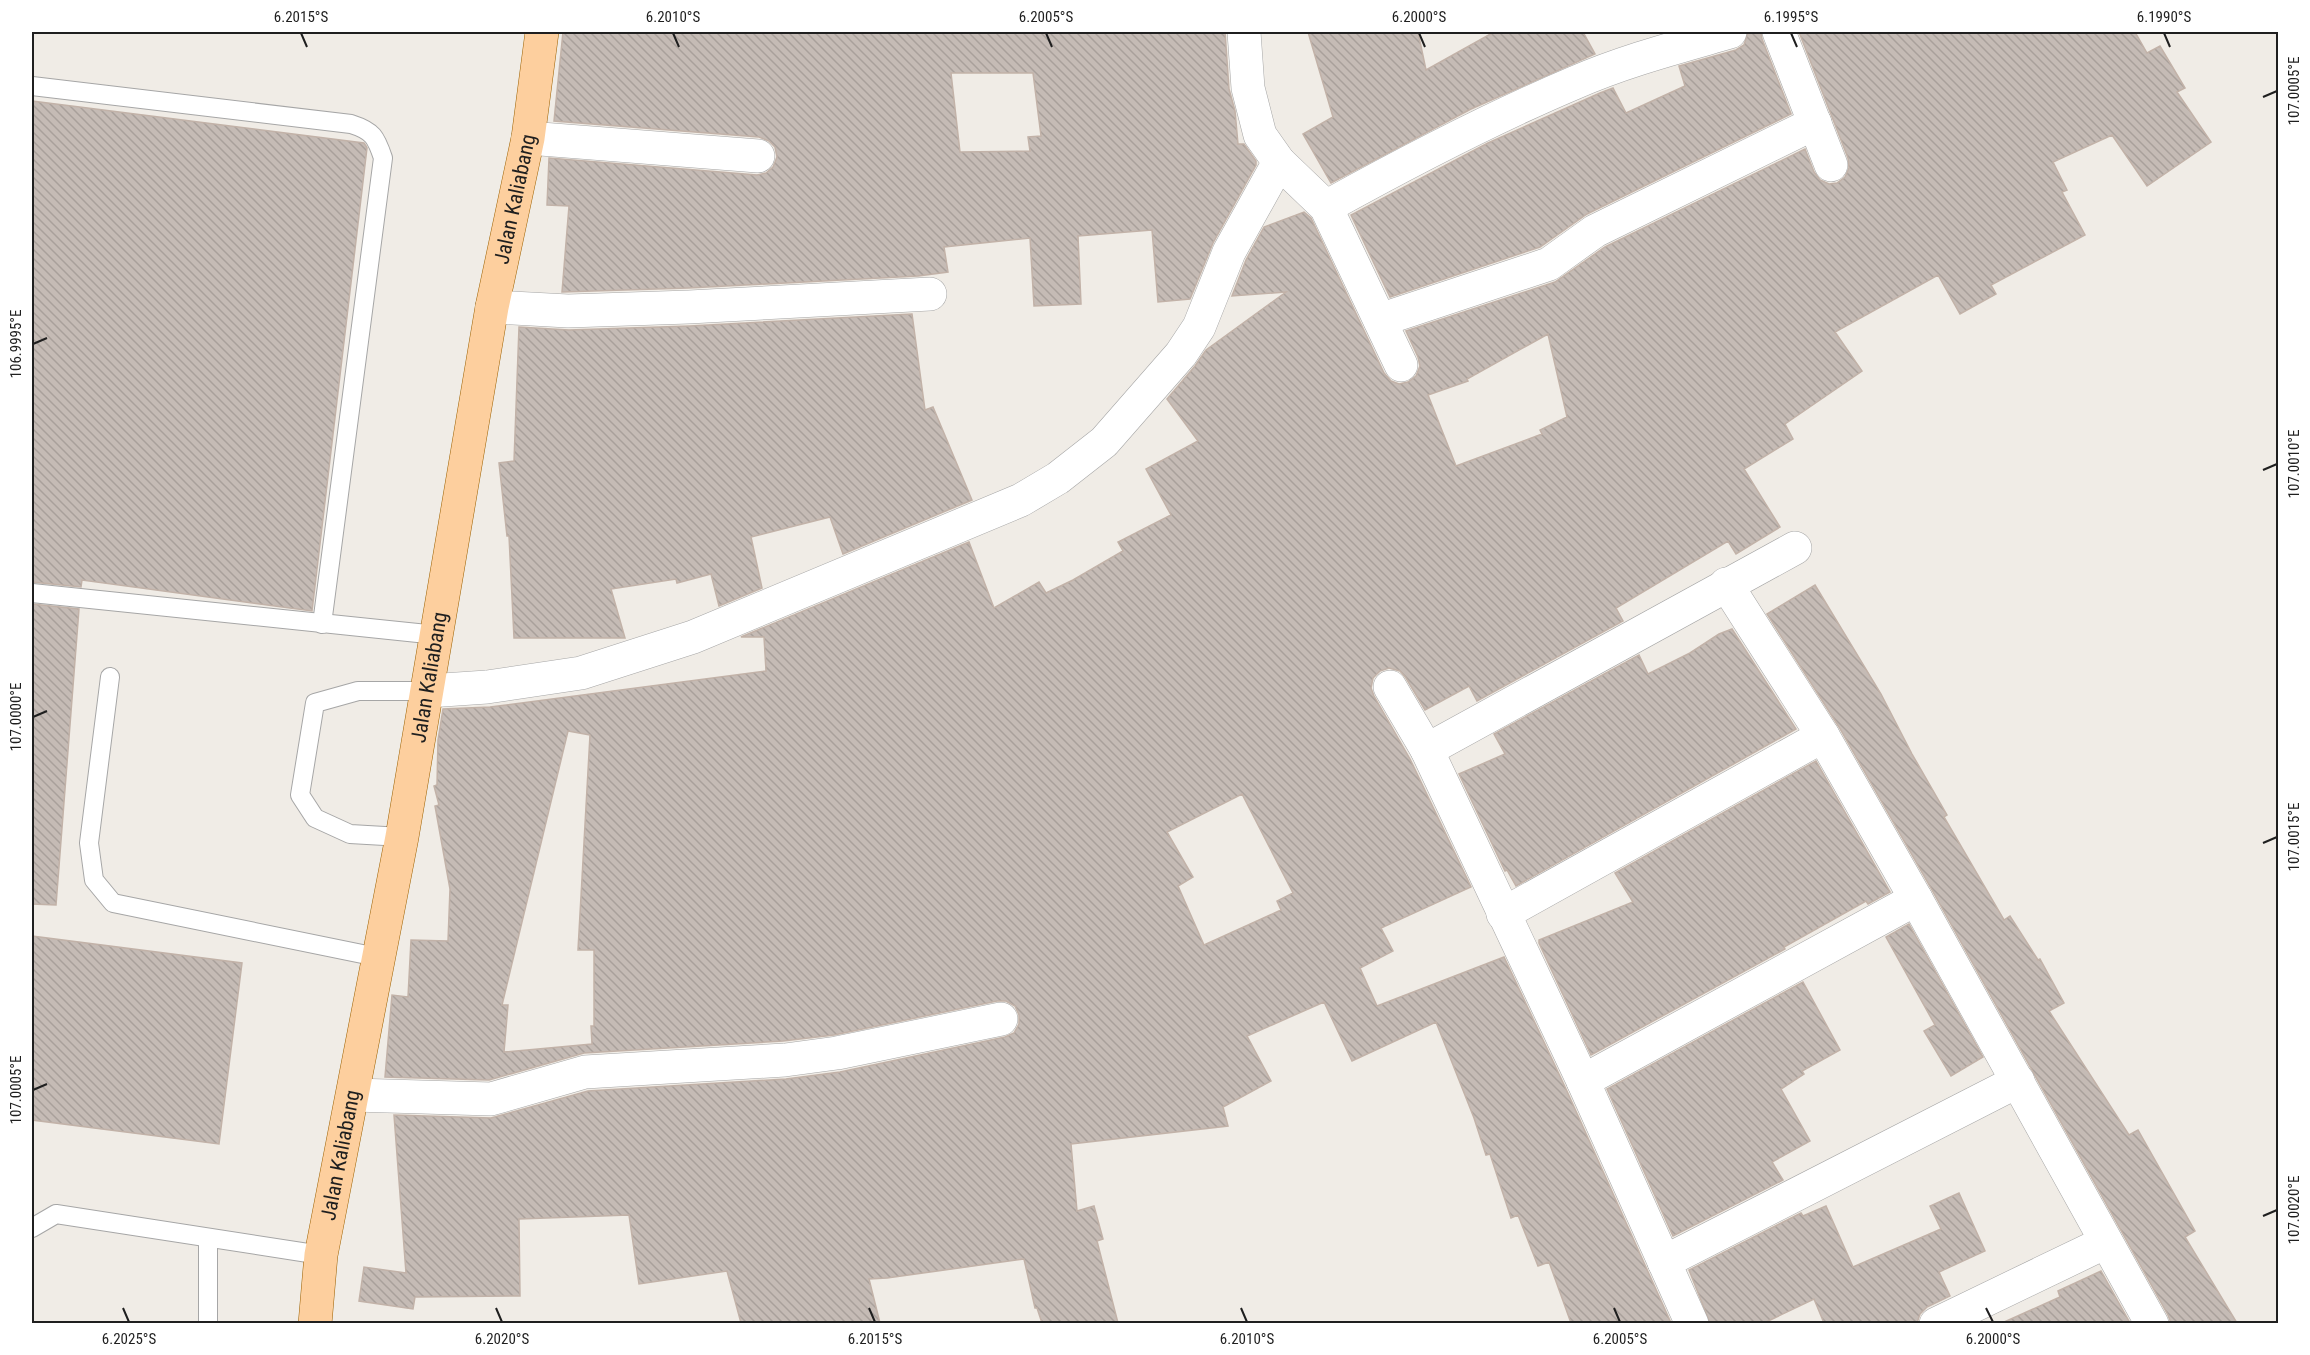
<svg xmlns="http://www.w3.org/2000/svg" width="2310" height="1355" viewBox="0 0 2310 1355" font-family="'Roboto Condensed',sans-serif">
  <defs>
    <pattern id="building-back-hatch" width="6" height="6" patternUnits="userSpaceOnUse" patternTransform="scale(1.5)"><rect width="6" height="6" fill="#c5bbb5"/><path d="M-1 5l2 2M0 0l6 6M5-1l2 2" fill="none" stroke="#a9a09b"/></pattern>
  </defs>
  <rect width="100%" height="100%" fill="#f0ece6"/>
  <g fill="url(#building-back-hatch)" stroke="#c2b2a8" stroke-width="1.5" fill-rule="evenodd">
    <path d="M563 32H1225L1229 89 1235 111 1238 144H1244L1256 161V165L1213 243 1190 299 1158 302 1152 230 1078 236 1081 304 1034 306 1030 238 944 247 948 272 918 276 688 288 562 292 569 206 547 205 549 158 757 175 766 173 773 167 777 157 775 147 769 141 759 137 554 121ZM951 73H1033L1041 136 1028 137 1030 151 960 152Z"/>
    <polygon points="1308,32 1418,32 1426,70 1494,32 1583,32 1595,54 1471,109 1331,183 1303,134 1333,117"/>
    <polygon points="1748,32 1761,32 1762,39 1791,114 1587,214 1540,247 1390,297 1351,215 1488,143 1600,93 1613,88 1626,113 1685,86 1679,66 1736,50 1744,45"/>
    <path d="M1799 32H2135L2147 53 2160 46 2185 88 2177 92 2211 142 2147 186 2112 135 2053 162 2067 190 2062 192 2085 235 1991 285 1996 294 1960 314 1938 275 1835 332 1862 371 1785 424 1793 439 1744 469 1780 527 1736 554 1728 541 1616 608 1623 621 1477 701 1469 686 1425 710 1406 678 1400 671 1389 668 1380 671 1373 678 1371 688 1374 696 1410 759 1471 887 1381 928 1393 951 1360 968 1377 1006 1504 957 1566 1089 1671 1323H1571L1549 1262 1538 1266 1518 1215 1511 1218 1490 1154 1486 1155 1474 1118 1436 1022 1352 1061 1324 1002 1247 1036 1271 1081 1223 1107 1228 1126 1071 1144 1077 1211 1094 1206 1103 1239 1097 1241 1118 1323H1042L1037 1308H1035L1024 1259 887 1278 869 1279 880 1323H741L727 1271 639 1284 629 1215 519 1219 520 1296 415 1297 413 1309 359 1301 364 1267 406 1273 394 1115 491 1118 588 1091 786 1079 840 1072 1005 1037 1014 1033 1019 1024V1015L1015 1006 1006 1001H997L834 1035 783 1041 584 1053 489 1080 385 1077 392 995 408 997 411 940 448 941 450 889 435 806 439 805 434 786 437 785 438 740 443 709 490 707 766 671 764 637H741L969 542 994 608 1039 582 1046 593 1073 580 1123 551 1118 542 1171 515 1146 469 1198 441 1167 399 1195 366 1206 350 1286 292 1232 296 1246 260 1264 227 1304 212 1311 218 1384 373 1391 381 1399 384 1408 382 1416 376 1420 366 1418 357 1406 331 1555 282 1605 247 1805 149 1814 172 1820 180 1829 184 1837 183 1845 177 1849 168 1848 158ZM1548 334 1567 417 1540 430 1542 434 1456 466 1428 395 1468 381 1467 379ZM568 731 590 735 578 950H594V1026H591L592 1044 504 1052 508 1005H502ZM1242 794 1293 893 1277 901 1281 910 1204 945 1178 886 1193 877 1167 832Z"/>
    <polygon points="32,101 364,143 366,146 367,148 312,611 82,580 81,587 32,582"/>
    <polygon points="912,314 925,410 933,407 972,500 843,554 830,517 751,537 762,588 719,606 711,574 677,583 676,579 611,589 625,638 514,638 509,536 507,536 499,463 514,461 519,327 569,330 690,326"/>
    <polygon points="1815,585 1881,694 1912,754 1947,815 1944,817 2004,920 2010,916 2038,960 2040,959 2064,1003 2049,1011 2129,1135 2138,1130 2195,1231 2185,1237 2237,1323 2171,1323 2168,1315 1932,890 1839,727 1767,614"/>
    <polygon points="32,604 79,609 56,905 32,904"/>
    <polygon points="1732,629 1796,729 1516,886 1507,870 1505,871 1459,774 1505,754 1494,734 1639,655 1648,674 1690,653 1719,634"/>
    <polygon points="1816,761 1890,892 1868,904 1866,901 1784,947 1785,949 1591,1055 1539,943 1539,940 1633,902 1615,873"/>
    <polygon points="1909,924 1983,1057 1951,1076 1924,1031 1935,1025 1886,937"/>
    <polygon points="32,936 242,963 219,1144 32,1120"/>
    <polygon points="1803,982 1840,1050 1802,1071 1804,1074 1781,1089 1810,1141 1772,1162 1783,1180 1673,1236 1607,1089"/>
    <polygon points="1959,1193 1985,1251 1939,1272 1950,1296 1927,1307 1920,1314 1917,1323 1824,1323 1814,1299 1764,1323 1710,1323 1689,1270 1801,1213 1803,1216 1826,1206 1853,1267 1941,1229 1930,1206"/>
    <polygon points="2101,1271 2130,1323 2002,1323 2060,1297 2058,1291"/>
  </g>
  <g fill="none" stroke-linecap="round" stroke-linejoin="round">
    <defs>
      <g id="lane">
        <path d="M32 86 351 124C373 131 376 137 383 158L322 624"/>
        <polyline points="32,593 437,635"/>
        <polyline points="110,677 89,843 94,880 113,903 377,957"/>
        <polyline points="402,837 350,834 315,818 300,795 315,703 358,691 428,691"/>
        <polyline points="32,1228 56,1214 321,1255"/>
        <polyline points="208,1239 208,1324"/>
      </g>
      <g id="street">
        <polyline points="1244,32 1248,88 1260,135 1279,162 1326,207 1401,365"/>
        <polyline points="1779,32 1831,165"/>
        <polyline points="528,138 758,156"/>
        <path d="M1326 207C1407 162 1489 119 1574 83 1624 61 1678 47 1730 32"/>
        <polyline points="492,307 568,311 689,307 930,294"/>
        <polyline points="1380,320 1549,264 1595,231 1815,123"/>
        <polyline points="1726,584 1823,736 1916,899 2152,1324"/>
        <polyline points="1390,687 1427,750 1583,1081 1692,1324"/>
        <polyline points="428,691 487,687 581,673 693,637 1021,500 1058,478 1104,442 1181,354 1199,327 1229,252 1279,162"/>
        <polyline points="1427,750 1795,548"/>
        <polyline points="1503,914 1823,736"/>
        <polyline points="1583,1081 1916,899"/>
        <polyline points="353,1095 491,1099 585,1072 785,1060 837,1053 1001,1019"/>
        <polyline points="1664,1262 2018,1081"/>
        <polyline points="1936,1324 2106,1242"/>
      </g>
      <g id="primary">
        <path id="s1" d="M315 1324 321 1255 402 837 492 307 528 138 542 32"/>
      </g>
    </defs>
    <use href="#lane" stroke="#a6a6a6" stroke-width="20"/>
    <use href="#street" stroke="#a6a6a6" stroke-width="34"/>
    <use href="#primary" stroke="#9b6000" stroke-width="34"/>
    <use href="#lane" stroke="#fff" stroke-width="18"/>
    <use href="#street" stroke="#fff" stroke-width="33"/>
    <use href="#primary" stroke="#fdcf9e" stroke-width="33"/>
  </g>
  <path fill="none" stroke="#1f1f1f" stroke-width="2" d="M301 33 307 47M673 33 679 47M1046 33 1052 47M1419 33 1425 47M1791 33 1797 47M2164 33 2170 47M2263 97 2277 91M33 344 47 338M2263 470 2277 464M33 717 47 711M2263 843 2277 837M33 1090 47 1084M2263 1216 2277 1210M123 1308 129 1322M496 1308 502 1322M869 1308 875 1322M1241 1308 1247 1322M1614 1308 1620 1322M1986 1308 1993 1322"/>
  <g text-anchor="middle" stroke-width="6" stroke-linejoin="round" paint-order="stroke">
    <g font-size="21" fill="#1f1f1f" stroke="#fff">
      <text dy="7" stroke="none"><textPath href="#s1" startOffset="1143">Jalan Kaliabang</textPath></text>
      <text dy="7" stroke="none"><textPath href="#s1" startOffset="657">Jalan Kaliabang</textPath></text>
      <text dy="7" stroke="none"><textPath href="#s1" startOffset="171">Jalan Kaliabang</textPath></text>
    </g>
  </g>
  <rect width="2310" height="1355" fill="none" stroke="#ffffff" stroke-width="66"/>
  <rect x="33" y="33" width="2244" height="1289" fill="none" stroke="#1f1f1f" stroke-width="2"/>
  <g font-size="15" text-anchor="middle" fill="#1f1f1f">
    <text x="301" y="22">6.2015°S</text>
    <text x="673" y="22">6.2010°S</text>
    <text x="1046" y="22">6.2005°S</text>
    <text x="1419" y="22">6.2000°S</text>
    <text x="1791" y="22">6.1995°S</text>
    <text x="2164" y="22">6.1990°S</text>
    <text transform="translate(2294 91) rotate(-90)" y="5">107.0005°E</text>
    <text transform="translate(16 344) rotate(-90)" y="5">106.9995°E</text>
    <text transform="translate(2294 464) rotate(-90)" y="5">107.0010°E</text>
    <text transform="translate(16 717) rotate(-90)" y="5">107.0000°E</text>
    <text transform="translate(2294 837) rotate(-90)" y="5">107.0015°E</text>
    <text transform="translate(16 1090) rotate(-90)" y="5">107.0005°E</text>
    <text transform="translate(2294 1210) rotate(-90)" y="5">107.0020°E</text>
    <text x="129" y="1344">6.2025°S</text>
    <text x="502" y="1344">6.2020°S</text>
    <text x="875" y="1344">6.2015°S</text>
    <text x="1247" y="1344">6.2010°S</text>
    <text x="1620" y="1344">6.2005°S</text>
    <text x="1993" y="1344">6.2000°S</text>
  </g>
</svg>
